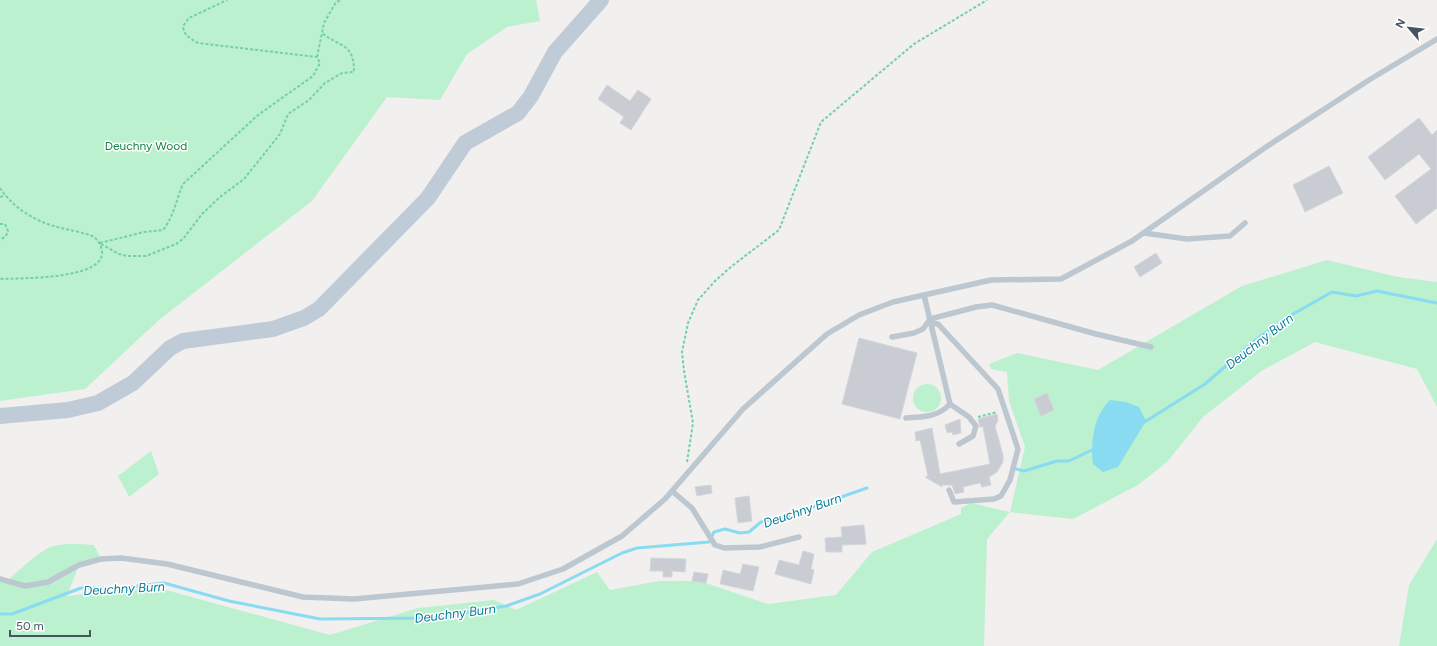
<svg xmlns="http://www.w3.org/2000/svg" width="1437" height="646" viewBox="0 0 1437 646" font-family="Figtree,sans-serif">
  <rect width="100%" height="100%" fill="#f2efef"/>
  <g fill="#bcf1d0">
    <polygon points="0,0 536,0 540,21 507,27 467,54 440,100 387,97 312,201 159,320 85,389 0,401"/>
    <path d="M1327 260 1398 277 1437 282V407L1417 369 1315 342 1263 370 1203 417 1167 462 1138 485 1073 519 1010 512 987 539 984 646H0V579L6 582C16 573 41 549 53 546 66 543 81 544 94 545L101 559 79 565 67 596 107 591 159 588 330 635 418 608 494 600 516 610 597 572 610 590 659 581H692L706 583 768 604 836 595 872 552 961 514V508L971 503 1010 512 1025 447 1009 401 1007 372 991 369 989 364 1017 353 1098 370 1242 286Z"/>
    <circle cx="927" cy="398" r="14"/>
    <polygon points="151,451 159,474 129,497 118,476"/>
    <polygon points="1437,539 1437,646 1399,646 1409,585"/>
  </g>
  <path fill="#88dbf0" d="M1110 400 1126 402 1139 407 1146 421 1118 467 1103 472 1093 464C1090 442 1094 415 1110 400Z"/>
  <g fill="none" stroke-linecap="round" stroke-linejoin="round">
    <g stroke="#88dbf0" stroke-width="3">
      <polyline points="1143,423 1205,384 1258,338 1286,318 1332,292 1356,296 1377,291 1437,303"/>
      <polyline points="1016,469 1024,471 1057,461 1069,461 1092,450"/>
      <polyline points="0,614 12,614 81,588 119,588 164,583 229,601 320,619 432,618 506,606 540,594 622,553 637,548 709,542 714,532 725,529 740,533 749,532 761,522 781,518 867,488"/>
    </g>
  </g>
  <g fill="#c9ccd2" stroke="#d3d6db">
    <polygon points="607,85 630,101 638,90 651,99 631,130 620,123 624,117 598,99"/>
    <polygon points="1419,118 1432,135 1437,130 1437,208 1416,224 1395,196 1431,169 1419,154 1385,180 1368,157"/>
    <polygon points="1329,166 1343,193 1305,212 1293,185"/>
    <polygon points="1156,253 1162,263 1140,277 1134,267"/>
    <polygon points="859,338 917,353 900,419 842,404"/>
    <polygon points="1047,393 1054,410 1041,416 1034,399"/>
    <polygon points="997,414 998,421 995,426 1003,455 1003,462 997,472 989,477 991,485 982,487 980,483 963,487 964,492 955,494 952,485 942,485 942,487 925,477 928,476 920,440 916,441 915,432 932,428 940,474 990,464 983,427 980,427 978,419"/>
    <polygon points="960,419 961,433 953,435 952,432 947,433 945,425"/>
    <polygon points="711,485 712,493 697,496 695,487"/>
    <polygon points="749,496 752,521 738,523 735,498"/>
    <polygon points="864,525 866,544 842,545 842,552 826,552 825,538 842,537 841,527"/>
    <polygon points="803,551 814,554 811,569 814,570 811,584 775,574 779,560 799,565"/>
    <polygon points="651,558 686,559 685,572 672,571 672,577 663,577 663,571 650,571"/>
    <polygon points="743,564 759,567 753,591 720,584 723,570 740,574"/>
    <polygon points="694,572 708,574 706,583 692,581"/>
  </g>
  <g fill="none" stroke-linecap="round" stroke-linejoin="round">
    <g stroke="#73d1a2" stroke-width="2" stroke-dasharray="3 2" stroke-linecap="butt">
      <polyline points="317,57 324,23 336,2 342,0"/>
      <path d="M0 188C12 206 32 220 54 226 66 230 80 231 92 236 98 239 101 245 102 251 106 280 19 278 0 279"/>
      <polyline points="0,197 5,195"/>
      <polyline points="0,224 5,224 8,231 6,236 0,240"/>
      <path d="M100 243 144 232 163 230C174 216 176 200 183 184L258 115 313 76 320 63 317 57 308 56 198 43C190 38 184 36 183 26L189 18 227 0"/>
      <path d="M101 244 119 254 127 256H146L176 244 183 239 202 214 220 197 244 179 280 134 288 114 309 100 325 83 342 73 354 72C354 43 341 48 322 33"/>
      <polyline points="978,417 997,412"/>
      <polyline points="687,462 693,423 684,371 682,352 688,323 698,300 715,281 732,266 779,230 821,122 914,44 987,0"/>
    </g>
    <g stroke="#bdc7cf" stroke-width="5.5">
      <polyline points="1144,233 1187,239 1230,236 1245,223"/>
      <polyline points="924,295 950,404 969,417 976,426 973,436 959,444"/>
      <polyline points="931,323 938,324 998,389 1018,449 1010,480 1001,496 994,499 954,502 949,490"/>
      <polyline points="892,337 914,333 923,329 930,319 976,307 992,305 1096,334 1151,347"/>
      <path d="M906 418C924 417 938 417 950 404"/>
      <polyline points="672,491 692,508 715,545 724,548 760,547 799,537"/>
      <polyline points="0,579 25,586 48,582 79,565 101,559 121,558 167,564 303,597 354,599 518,584 563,569 622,536 665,499 743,409 827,334 859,315 893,302 991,280 1061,279 1132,241 1266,147 1369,80 1437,39"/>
    </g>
    <polyline stroke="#bfcbd7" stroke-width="16" points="0,416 68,410 98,403 133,383 170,348 183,341 273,329 304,318 319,309 428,198 465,143 518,113 531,96 555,52 601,0"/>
  </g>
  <g text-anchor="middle" stroke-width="3" stroke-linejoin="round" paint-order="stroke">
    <g font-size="12" fill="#13834a" stroke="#fff">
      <text x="146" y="150">Deuchny Wood</text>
    </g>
    <g font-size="13" font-style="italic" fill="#087c99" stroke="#fff">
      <text transform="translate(1259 341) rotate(-38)" y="5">Deuchny Burn</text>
      <text transform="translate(802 510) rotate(-19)" y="5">Deuchny Burn</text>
      <text transform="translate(124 588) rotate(-3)" y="5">Deuchny Burn</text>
      <text transform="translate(455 613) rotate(-7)" y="5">Deuchny Burn</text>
    </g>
  </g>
  <g transform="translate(1409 28) rotate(298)" stroke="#ffffff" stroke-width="3" paint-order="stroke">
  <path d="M0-3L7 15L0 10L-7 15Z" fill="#47535e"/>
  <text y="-6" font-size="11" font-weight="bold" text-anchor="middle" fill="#47535e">N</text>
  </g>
  <path d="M10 630v6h80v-6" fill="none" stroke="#47535e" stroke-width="2"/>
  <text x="16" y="630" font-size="12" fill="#47535e" stroke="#ffffff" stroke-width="3" paint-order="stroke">50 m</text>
</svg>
